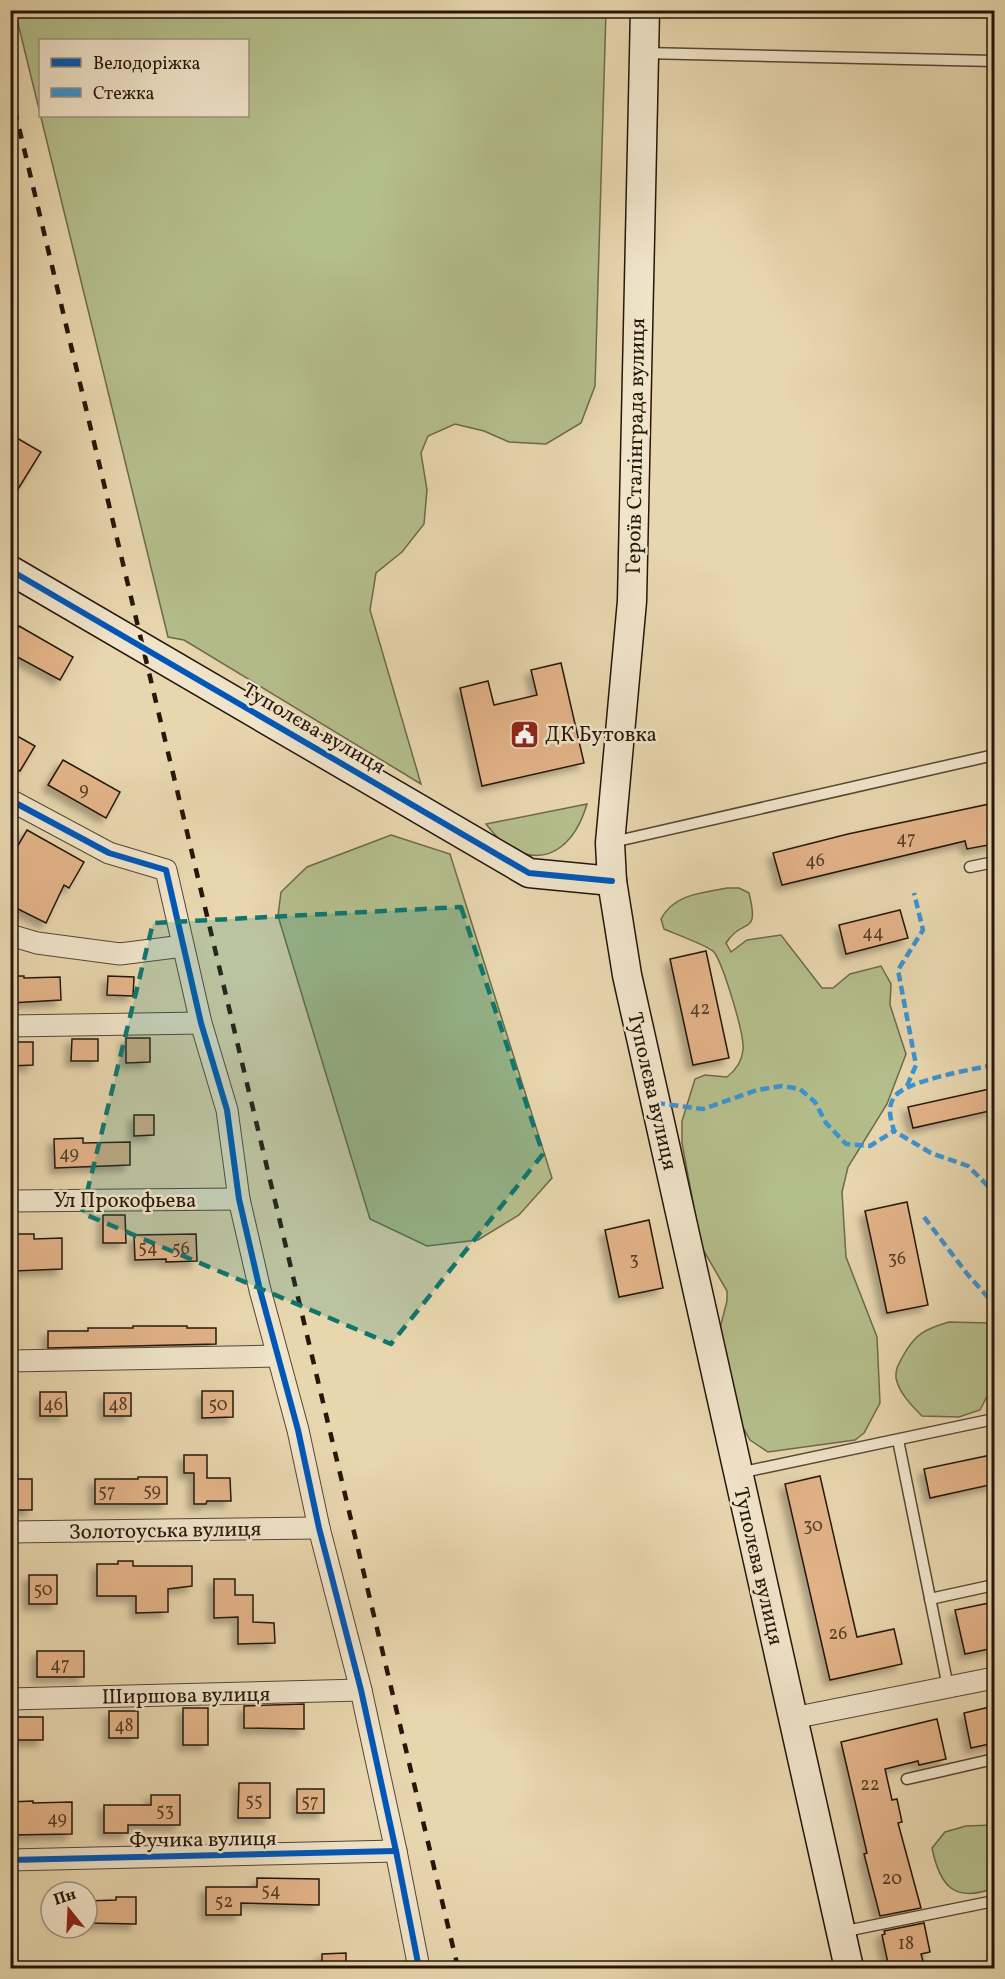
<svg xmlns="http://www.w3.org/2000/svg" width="1005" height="1979" viewBox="0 0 1005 1979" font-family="Vollkorn,serif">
  <defs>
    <filter id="shadow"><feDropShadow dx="-5.5" dy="5.5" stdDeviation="3" flood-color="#0004"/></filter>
  </defs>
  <rect width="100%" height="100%" fill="#e8d6ae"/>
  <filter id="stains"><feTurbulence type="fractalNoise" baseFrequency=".00333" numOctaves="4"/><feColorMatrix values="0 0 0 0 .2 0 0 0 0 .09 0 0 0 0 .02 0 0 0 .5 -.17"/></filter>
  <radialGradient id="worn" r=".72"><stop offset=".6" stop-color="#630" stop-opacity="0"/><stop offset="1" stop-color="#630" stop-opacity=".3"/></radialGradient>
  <g fill="#b4be8b" stroke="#6c6a4a" stroke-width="1.5" fill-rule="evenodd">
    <path d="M15 11H606L595 386 581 423 546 444 509 442 484 431 455 424 428 436 421 453 427 490 424 524 402 552 376 573 370 610 421 784 184 640 168 637ZM40 40H248V116H40Z"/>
    <path d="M587 804C577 838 553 868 514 850 503 845 494 834 486 824Z"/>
    <polygon points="391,835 450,854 552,1178 519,1215 478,1240 427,1246 370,1219 278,916 281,892 307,867"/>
    <path d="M727 888H739L749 893C760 938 743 916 726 943L731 952 747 940 781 935 822 988H833L850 974 881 966 891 984 890 1005 906 1054 887 1104 848 1167 842 1192 846 1257 877 1337 880 1403 864 1433 855 1440 768 1452 750 1440 730 1404 719 1332 727 1301V1291L701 1246 682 1143V1121L695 1079 705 1075 727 1077C736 1070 742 1061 743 1050 745 1035 723 964 714 952 709 946 673 933 664 929L661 919C674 894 702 893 727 888Z"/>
    <path d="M949 1322 990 1323 994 1325V1383L980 1410 959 1417 922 1416C912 1406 899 1393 896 1378 895 1369 899 1364 903 1356 915 1334 925 1329 949 1322Z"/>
    <path d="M994 1825V1888C955 1903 940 1887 932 1848L945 1832 966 1826Z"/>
  </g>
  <g fill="#e3b388" stroke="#25170a" stroke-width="1.5" filter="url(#shadow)">
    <polygon points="10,434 41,452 10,502"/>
    <polygon points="19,626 73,657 60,680 10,653 10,641"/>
    <polygon points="561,663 584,763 482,786 460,688 488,681 494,705 537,695 531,670"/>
    <polygon points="10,732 35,746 20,771 10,766"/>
    <polygon points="63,760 120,792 106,818 48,785"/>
    <polygon points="994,803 994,844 967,849 965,841 782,885 773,853 848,834"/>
    <polygon points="27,830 84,862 69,888 64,885 46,923 10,905 10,859"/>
    <polygon points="900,910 908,938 846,954 839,925"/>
    <polygon points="706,951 729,1058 693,1065 670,959"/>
    <polygon points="10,976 24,976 24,978 60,977 61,1000 10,1003"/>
    <polygon points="108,976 134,977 133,996 107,995"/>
    <polygon points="126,1038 150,1038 150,1062 126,1063"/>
    <polygon points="72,1039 98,1039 98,1061 71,1061"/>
    <polygon points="10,1042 33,1042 33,1065 10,1066"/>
    <polygon points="994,1088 994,1110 913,1128 908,1107"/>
    <polygon points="134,1115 154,1115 154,1135 134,1136"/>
    <polygon points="83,1138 83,1143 130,1142 130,1165 55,1168 54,1139"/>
    <polygon points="907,1202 928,1305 887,1313 865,1211"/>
    <polygon points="103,1215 125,1215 126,1243 103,1243"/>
    <polygon points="649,1220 663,1288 619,1297 605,1230"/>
    <polygon points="13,1234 34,1234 34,1239 62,1238 62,1269 14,1271"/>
    <polygon points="196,1234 197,1261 166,1262 166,1259 135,1260 134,1235"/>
    <polygon points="133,1326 187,1326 187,1328 216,1328 216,1344 48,1348 48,1331 88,1331 88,1328 133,1328"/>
    <polygon points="202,1391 233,1391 233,1417 202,1418"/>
    <polygon points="40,1392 66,1392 67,1416 40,1416"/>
    <rect x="104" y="1393" width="27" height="23"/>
    <polygon points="184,1455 207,1455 207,1478 230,1478 231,1501 207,1501 206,1504 194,1504 194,1473 184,1473"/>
    <polygon points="991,1455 994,1471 994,1484 930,1498 924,1469"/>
    <polygon points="820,1476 857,1637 894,1629 902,1664 830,1680 785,1484"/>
    <polygon points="138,1477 167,1477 167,1504 95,1504 95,1479 138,1479"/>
    <rect x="10" y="1479" width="22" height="31"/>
    <polygon points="118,1561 133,1561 133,1566 192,1566 192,1586 168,1589 168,1612 136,1613 136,1596 97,1596 97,1564 118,1564"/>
    <rect x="29" y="1575" width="28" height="29"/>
    <polygon points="214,1579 235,1579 235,1595 253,1595 253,1622 274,1623 275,1643 238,1644 238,1617 214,1618"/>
    <polygon points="994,1602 994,1648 965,1654 955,1610"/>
    <rect x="37" y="1651" width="47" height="26"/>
    <polygon points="304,1704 304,1729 244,1728 244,1706"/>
    <polygon points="994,1706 994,1743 971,1748 964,1713"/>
    <rect x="183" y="1708" width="25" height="37"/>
    <rect x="109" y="1711" width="29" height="27"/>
    <rect x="10" y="1717" width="33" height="23"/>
    <polygon points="937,1719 946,1759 919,1765 918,1761 885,1769 892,1800 897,1799 902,1822 898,1823 921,1908 880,1916 864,1854 867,1853 841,1742"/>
    <polygon points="239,1783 270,1783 270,1818 238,1818"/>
    <rect x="297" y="1789" width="27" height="24"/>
    <polygon points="151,1795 180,1795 180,1825 128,1825 128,1833 104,1833 104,1805 151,1805"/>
    <polygon points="33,1801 33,1803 72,1802 72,1834 10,1835 10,1802"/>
    <polygon points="257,1878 319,1879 319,1905 241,1903 241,1915 206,1915 206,1887 257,1887"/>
    <polygon points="116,1897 136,1897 136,1924 87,1923 87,1901 116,1900"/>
    <polygon points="924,1923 930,1952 921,1954 925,1968 889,1968 882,1935 885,1934 884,1931"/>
    <polygon points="346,1953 346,1968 322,1968 322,1954"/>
  </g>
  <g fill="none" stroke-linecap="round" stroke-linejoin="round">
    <defs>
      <g id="lane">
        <polyline points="644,53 994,61"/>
        <polyline points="613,842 994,755"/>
        <polyline points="970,867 994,862"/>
        <polyline points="898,1440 948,1687"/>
        <polyline points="739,1473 994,1419"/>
        <polyline points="930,1599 994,1585"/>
        <polyline points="907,1779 994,1759"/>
        <polyline points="841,1932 994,1901"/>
      </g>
      <g id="street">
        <polyline points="10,800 109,853 166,870 201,1023 227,1110 239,1199 260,1290 298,1430 319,1528 361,1690 396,1851 419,1968"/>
        <polyline points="10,935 37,943 120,954 183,946"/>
        <polyline points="10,1026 201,1023"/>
        <polyline points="10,1201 239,1199"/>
        <polyline points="10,1361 277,1356"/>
        <polyline points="10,1532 319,1528"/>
        <polyline points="10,1699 361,1690"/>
        <polyline points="793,1718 994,1678"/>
        <polyline points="10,1860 396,1851"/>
      </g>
      <g id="secondary">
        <polyline points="645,10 632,601 610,843 612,881 627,975 849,1968"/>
        <polyline points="10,570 529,873 612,881"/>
      </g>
    </defs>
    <use href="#lane" stroke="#564733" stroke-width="13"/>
    <use href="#street" stroke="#564733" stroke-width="23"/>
    <use href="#secondary" stroke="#25170a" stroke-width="31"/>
    <use href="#lane" stroke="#f0e4ca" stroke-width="10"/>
    <use href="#street" stroke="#f0e4ca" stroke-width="21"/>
    <use href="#secondary" stroke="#f0e4ca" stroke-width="28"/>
    <polyline stroke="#25170a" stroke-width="4.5" stroke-dasharray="10 10" stroke-linecap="butt" points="10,90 458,1968"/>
    <g stroke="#3b93d2" stroke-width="4.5" stroke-dasharray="9 4.5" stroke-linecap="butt">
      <path d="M994 1065C974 1069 901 1081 893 1099 887 1110 891 1119 894 1131L931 1153 968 1166 994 1192"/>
      <polyline points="907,1086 916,1065 898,970 923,930 914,893"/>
      <polyline points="656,1103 703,1109 757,1090 782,1086 800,1089 815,1102 826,1123 846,1144 870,1146 894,1131"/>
      <polyline points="924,1217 968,1275 994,1304"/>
    </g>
    <defs>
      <g id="cycleway">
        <polyline points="10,570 529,873 612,881"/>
        <polyline points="10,800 109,853 166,870 201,1023 227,1110 239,1199 260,1290 298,1430 319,1528 361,1690 396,1851 419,1968"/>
        <polyline points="10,1860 396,1851"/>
      </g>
    </defs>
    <use href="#cycleway" stroke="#f0e4ca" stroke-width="10"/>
    <use href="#cycleway" stroke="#0057b8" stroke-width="6"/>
  </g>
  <path fill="#0f766e" fill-opacity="0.2" stroke="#0f766e" stroke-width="4.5" stroke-dasharray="12 8" stroke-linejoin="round" d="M461 907 543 1154 391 1344 82 1213 153 923Z"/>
  <defs>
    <symbol id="civic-square" viewBox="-11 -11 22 22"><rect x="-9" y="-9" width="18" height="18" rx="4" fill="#8f2418" stroke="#f0e4ca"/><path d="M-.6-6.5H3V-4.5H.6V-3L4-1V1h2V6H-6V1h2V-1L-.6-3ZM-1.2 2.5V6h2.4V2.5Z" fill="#fff"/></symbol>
  </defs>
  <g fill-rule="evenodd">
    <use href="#civic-square" x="508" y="718" width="33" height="33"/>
  </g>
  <g text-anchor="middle" stroke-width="5" stroke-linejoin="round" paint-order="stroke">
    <g font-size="18" fill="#543e2a">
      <text x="84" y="795">9</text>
      <text x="906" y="844">47</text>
      <text x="815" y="866">46</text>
      <text x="873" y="938">44</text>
      <text x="700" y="1014">42</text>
      <text x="69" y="1159">49</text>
      <text x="148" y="1253">54</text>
      <text x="181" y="1254">56</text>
      <text x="897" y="1264">36</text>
      <text x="634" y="1265">3</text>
      <text x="53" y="1410">46</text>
      <text x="118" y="1410">48</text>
      <text x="218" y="1410">50</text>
      <text x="152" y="1496">59</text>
      <text x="107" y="1497">57</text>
      <text x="813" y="1531">30</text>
      <text x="43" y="1595">50</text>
      <text x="838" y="1639">26</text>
      <text x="60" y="1670">47</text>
      <text x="124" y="1731">48</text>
      <text x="870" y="1790">22</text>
      <text x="254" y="1806">55</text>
      <text x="310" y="1807">57</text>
      <text x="165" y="1816">53</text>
      <text x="57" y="1824">49</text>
      <text x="892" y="1884">20</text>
      <text x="271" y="1896">54</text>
      <text x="224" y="1907">52</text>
      <text x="906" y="1949">18</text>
    </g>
    <g font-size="21" fill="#25170a" stroke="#f0e4ca">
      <text transform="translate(635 446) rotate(-89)" y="7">Героїв Сталінграда вулиця</text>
      <text transform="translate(314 728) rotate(30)" y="7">Туполєва вулиця</text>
      <text transform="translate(653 1091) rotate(77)" y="7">Туполєва вулиця</text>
      <text x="125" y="1207">Ул Прокофьева</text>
      <text transform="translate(165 1530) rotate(-1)" y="7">Золотоуська вулиця</text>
      <text transform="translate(759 1566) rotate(77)" y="7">Туполєва вулиця</text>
      <text transform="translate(186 1695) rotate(-1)" y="7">Ширшова вулиця</text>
      <text transform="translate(203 1839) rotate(-1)" y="7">Фучика вулиця</text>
    </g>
    <g font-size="21" fill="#25170a" stroke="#f0e4ca" text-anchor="start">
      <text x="545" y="741">ДК Бутовка</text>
    </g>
  </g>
  <rect width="1005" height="1979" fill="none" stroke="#e8d6ae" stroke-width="36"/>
  <rect x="12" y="12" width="981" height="1955" fill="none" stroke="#25170a" stroke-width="3"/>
  <rect x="18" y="18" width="969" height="1943" fill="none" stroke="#25170a" stroke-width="1.5"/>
  <rect x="39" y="39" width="210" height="78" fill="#f0e4ca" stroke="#9f927d" stroke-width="1.5"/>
  <rect x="51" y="58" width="30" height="9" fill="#0057b8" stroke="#9f927d" stroke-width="1.5"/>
  <text x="93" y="69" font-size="18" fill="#25170a">Велодоріжка</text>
  <rect x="51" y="88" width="30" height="9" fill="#3b93d2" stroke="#9f927d" stroke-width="1.5"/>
  <text x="93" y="99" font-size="18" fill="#25170a">Стежка</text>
  <g transform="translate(69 1910) rotate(342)"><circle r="28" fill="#f0e4ca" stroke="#9f927d" stroke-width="1.5"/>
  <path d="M0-4.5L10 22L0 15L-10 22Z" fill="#8f2418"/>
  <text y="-9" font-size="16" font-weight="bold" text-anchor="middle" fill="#25170a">Пн</text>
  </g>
  <rect width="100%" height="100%" filter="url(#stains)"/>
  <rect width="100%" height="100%" fill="url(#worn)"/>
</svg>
